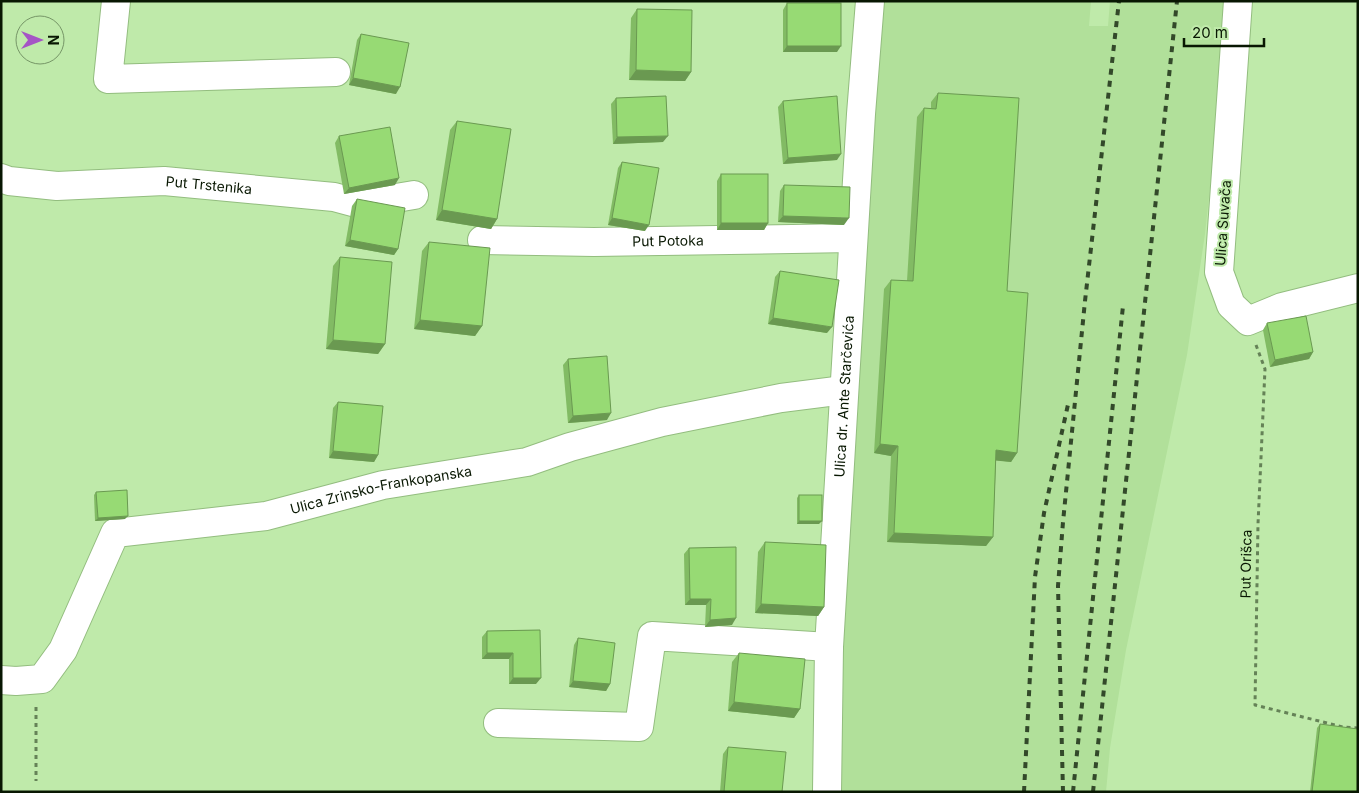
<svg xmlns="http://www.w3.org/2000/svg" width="1359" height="793" viewBox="0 0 1359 793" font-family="Inter,sans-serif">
  <rect width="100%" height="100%" fill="#bfeaaa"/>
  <polygon fill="#b1e09a" points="877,1 1091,1 1089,26 1108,26 1110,1 1230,1 1205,234 1187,355 1126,650 1110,748 1106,792 841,792 842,678"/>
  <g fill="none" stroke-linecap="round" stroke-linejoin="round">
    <defs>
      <g id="minor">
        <polyline points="116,1 108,79 336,72"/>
        <polyline points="1238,1 1219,272 1231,305 1248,321 1282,307 1358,288"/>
        <path id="s1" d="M1 178 9 181 57 186 164 181 334 197 360 204 414 195"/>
        <path id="s2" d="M482 240 594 242 853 238"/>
        <path id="s3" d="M1 680 16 681 42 679 63 650 115 533 266 516 383 485 527 462 570 447 662 422 781 398 844 390"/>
        <polyline points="498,723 639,727 652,636 829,647"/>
        <path id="s4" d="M827 792 829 647 861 114 870 1"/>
      </g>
    </defs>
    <use href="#minor" stroke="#93bd7f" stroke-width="30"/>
    <g stroke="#658257" stroke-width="3" stroke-dasharray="4 4" stroke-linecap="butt">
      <polyline points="1256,345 1265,369 1258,524 1255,705 1343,727 1358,728"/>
      <polyline points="36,707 36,781"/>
    </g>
    <use href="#minor" stroke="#fff" stroke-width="28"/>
    <g stroke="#33492a" stroke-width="4" stroke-dasharray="6 6" stroke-linecap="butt">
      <polyline points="1024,792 1035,577 1044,513 1069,400"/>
      <polyline points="1063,792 1058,586 1063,522 1085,301 1119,1"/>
      <polyline points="1073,792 1123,306"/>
      <polyline points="1093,792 1177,1"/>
    </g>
  </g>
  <g fill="#82bb64">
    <polygon points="787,3 837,52 783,52 783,10"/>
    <polygon points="637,9 691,72 685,81 629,80 631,18"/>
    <polygon points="361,34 396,94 349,85 357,40"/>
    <polygon points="938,93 1007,291 1017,453 1011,462 996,460 993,537 986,546 887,542 891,456 874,453 884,289 891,280 907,281 917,117 924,108 931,108 931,102"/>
    <polygon points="616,98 663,142 613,144 611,104"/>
    <polygon points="783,101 837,160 783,164 778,107"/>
    <polygon points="457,121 497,219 491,229 436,220 450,130"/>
    <polygon points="339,136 395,185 344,194 335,143"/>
    <polygon points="622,162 645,231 608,225 618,168"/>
    <polygon points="721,174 768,223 764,230 717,230 717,181"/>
    <polygon points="784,185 844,225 778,222 780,191"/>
    <polygon points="357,199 398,249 394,255 345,246 352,206"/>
    <polygon points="429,242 482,326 475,336 414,329 422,251"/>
    <polygon points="340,257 385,344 378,354 326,349 333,266"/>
    <polygon points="780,271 827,333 768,324 775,277"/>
    <polygon points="1267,323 1313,352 1309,359 1270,367 1263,330"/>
    <polygon points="568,359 607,420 568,423 563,365"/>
    <polygon points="338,402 378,455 374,462 329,458 333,408"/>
    <polygon points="96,492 125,519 95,521 94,495"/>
    <polygon points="799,495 819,524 797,524 797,498"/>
    <polygon points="765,542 824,607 818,616 755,613 758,552"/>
    <polygon points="689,548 732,625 705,627 706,605 685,605 684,554"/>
    <polygon points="540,630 536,684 509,684 509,659 482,659 482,637 487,631"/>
    <polygon points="578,638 610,684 606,691 569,687 574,645"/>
    <polygon points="739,653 800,709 794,718 728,711 732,662"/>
    <polygon points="1320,724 1358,792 1310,792 1317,728"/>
    <polygon points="728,747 782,792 720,792 723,754"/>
  </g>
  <g fill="#6a9951">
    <polygon points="787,46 841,46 837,52 783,52"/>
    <polygon points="636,70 691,72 685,81 629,80"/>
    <polygon points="353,78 400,87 396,94 349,85"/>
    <polygon points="668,136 663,142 613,144 617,137"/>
    <polygon points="841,154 837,160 783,164 788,158"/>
    <polygon points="399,178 395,185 344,194 349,188"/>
    <polygon points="442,210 497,219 491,229 436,220"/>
    <polygon points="783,216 849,218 844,225 778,222"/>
    <polygon points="612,218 649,225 645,231 608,225"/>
    <polygon points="721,223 768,223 764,230 717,230"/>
    <polygon points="350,240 398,249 394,255 345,246"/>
    <polygon points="773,318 832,327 827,333 768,324"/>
    <polygon points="420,320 482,326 475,336 414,329"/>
    <polygon points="333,340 385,344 378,354 326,349"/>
    <polygon points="1313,352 1309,359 1270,367 1275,360"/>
    <polygon points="611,413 607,420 568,423 573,416"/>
    <polygon points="880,444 898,446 891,456 874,453"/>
    <polygon points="996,450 1017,453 1011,462 990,460"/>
    <polygon points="333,451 378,455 374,462 329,458"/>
    <polygon points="128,516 125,519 95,521 98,518"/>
    <polygon points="799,521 822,521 819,524 797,524"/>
    <polygon points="894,533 993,537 986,546 887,542"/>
    <polygon points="690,599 711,599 706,605 685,605"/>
    <polygon points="761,604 824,607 818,616 755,613"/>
    <polygon points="736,618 732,625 705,627 710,620"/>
    <polygon points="487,653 513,653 509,659 482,659"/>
    <polygon points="513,678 541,678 536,684 509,684"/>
    <polygon points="573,681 610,684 606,691 569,687"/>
    <polygon points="734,702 800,709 794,718 728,711"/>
  </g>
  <g fill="#97da74" stroke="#6a9951">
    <rect x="787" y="3" width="54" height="43"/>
    <polygon points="637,9 692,10 691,72 636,70"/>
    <polygon points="361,34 409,43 400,87 353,78"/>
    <polygon points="938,93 1019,98 1007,291 1028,293 1017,453 996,450 993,537 894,533 898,446 880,444 891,280 913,281 924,108 936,109"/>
    <polygon points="666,96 668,136 617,137 616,98"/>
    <polygon points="837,96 841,154 788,158 783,101"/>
    <polygon points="457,121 511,129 497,219 442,210"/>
    <polygon points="390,127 399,178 349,188 339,136"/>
    <polygon points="622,162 659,168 649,225 612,218"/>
    <rect x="721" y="174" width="47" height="49"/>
    <polygon points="784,185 850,187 849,218 783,216"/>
    <polygon points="357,199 405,208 398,249 350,240"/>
    <polygon points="429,242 490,248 482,326 420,320"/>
    <polygon points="340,257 392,262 385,344 333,340"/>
    <polygon points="780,271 839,280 832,327 773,318"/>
    <polygon points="1306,316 1313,352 1275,360 1267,323"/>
    <polygon points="607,356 611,413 573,416 568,359"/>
    <polygon points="338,402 383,406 378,455 333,451"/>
    <polygon points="127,490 128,516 98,518 96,492"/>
    <rect x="799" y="495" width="23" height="26"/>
    <polygon points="765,542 826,545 824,607 761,604"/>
    <polygon points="736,547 736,618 710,620 711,599 690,599 689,548"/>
    <polygon points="540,630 541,678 513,678 513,653 487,653 487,631"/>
    <polygon points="578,638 615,643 610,684 573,681"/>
    <polygon points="739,653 805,659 800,709 734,702"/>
    <polygon points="1320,724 1358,729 1358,792 1312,792"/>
    <polygon points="728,747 786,752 782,792 724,792"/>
  </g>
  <g text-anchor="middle" stroke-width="4" stroke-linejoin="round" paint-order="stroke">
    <g font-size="14" fill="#081702" stroke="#bfeaaa">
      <text dy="5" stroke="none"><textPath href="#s1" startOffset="209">Put Trstenika</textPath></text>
      <text transform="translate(1223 223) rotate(-86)" y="5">Ulica Suvača</text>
      <text dy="5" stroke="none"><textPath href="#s2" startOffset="186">Put Potoka</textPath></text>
      <text dy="5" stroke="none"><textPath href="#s4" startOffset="396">Ulica dr. Ante Starčevića</textPath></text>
      <text dy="5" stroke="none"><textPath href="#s3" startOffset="475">Ulica Zrinsko-Frankopanska</textPath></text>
      <text transform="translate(1246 564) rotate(-89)" y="5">Put Orišca</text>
    </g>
  </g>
  <rect width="1359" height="793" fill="none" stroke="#081702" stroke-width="5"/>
  <g transform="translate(40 40) rotate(90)"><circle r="24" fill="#bfeaaa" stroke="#769667"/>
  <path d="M0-4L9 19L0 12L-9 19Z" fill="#a554c5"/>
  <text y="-8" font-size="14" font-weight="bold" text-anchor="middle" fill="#081702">N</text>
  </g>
  <path d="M1184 38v8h80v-8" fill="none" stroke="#081702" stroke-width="2.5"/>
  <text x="1192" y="38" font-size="15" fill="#081702" stroke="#bfeaaa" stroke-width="4" paint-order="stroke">20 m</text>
</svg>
